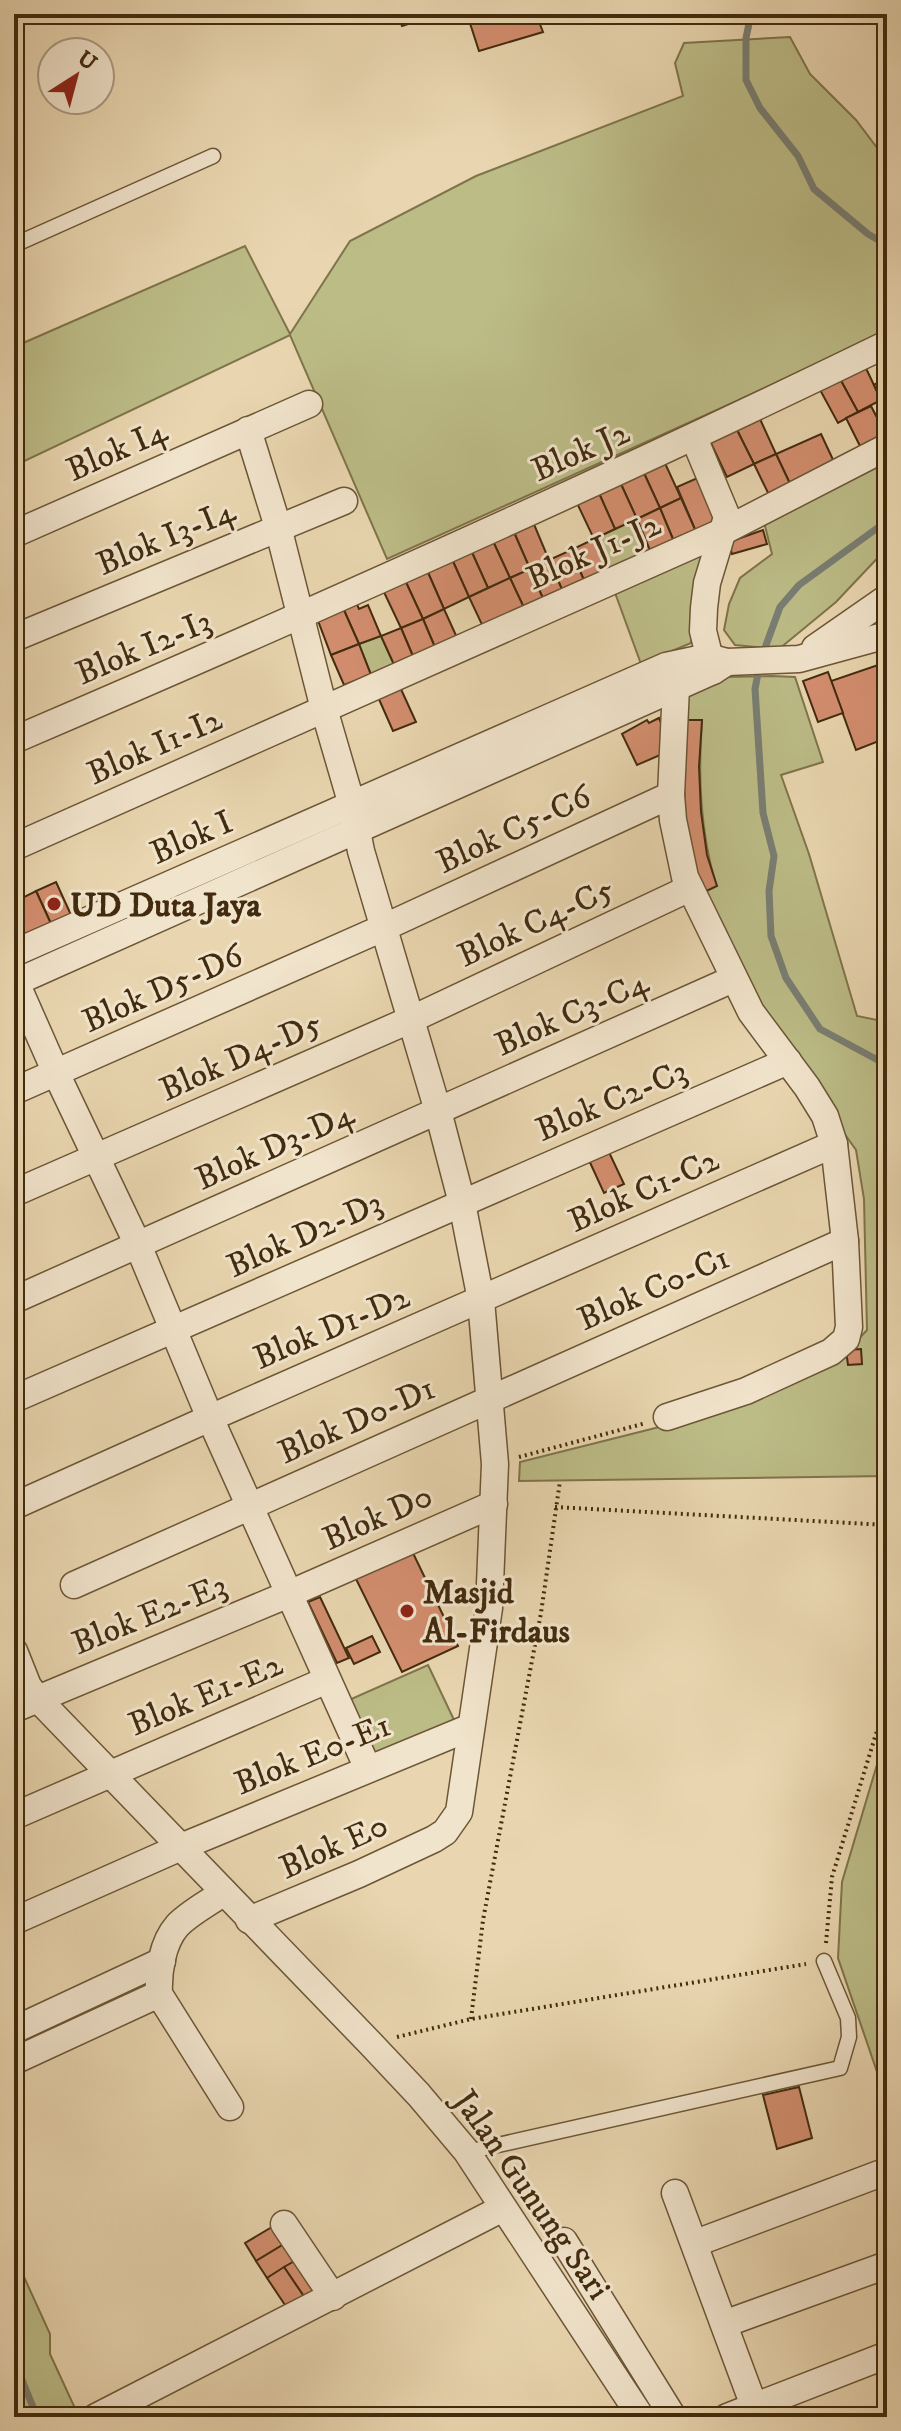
<svg xmlns="http://www.w3.org/2000/svg" width="901" height="2431" viewBox="0 0 901 2431" font-family="'IM FELL DW Pica',serif">
  <rect width="100%" height="100%" fill="#e9d6b0"/>
  <filter id="stains"><feTurbulence type="fractalNoise" baseFrequency=".0025" numOctaves="4"/><feColorMatrix values="0 0 0 0 .2 0 0 0 0 .09 0 0 0 0 .02 0 0 0 .5 -.17"/></filter>
  <radialGradient id="worn" r=".72"><stop offset=".6" stop-color="#630" stop-opacity="0"/><stop offset="1" stop-color="#630" stop-opacity=".3"/></radialGradient>
  <g fill="#bcbc87" stroke="#7f744a" stroke-width="2">
    <polygon points="790,37 810,74 856,120 887,161 887,333 387,559 290,335 14,466 14,347 245,246 290,334 350,241 476,176 683,96 675,63 684,43"/>
    <polygon points="887,456 887,548 836,602 779,649 735,645 724,630 729,604 740,578 772,554 764,522"/>
    <polygon points="637,519 652,555 610,575 594,539"/>
    <polygon points="696,551 702,555 703,566 691,643 641,664 614,590"/>
    <polygon points="381,636 396,669 373,679 359,644"/>
    <path d="M772 676 795 677 823 762 781 775 809 854 857 1016 887 1022V1476L519 1481 520 1462 727 1410 837 1362 867 1330 864 1199 856 1150 761 1017 700 894 716 885C700 830 698 777 702 720H681L682 691 723 677Z"/>
    <polygon points="428,1665 455,1722 374,1757 349,1700"/>
    <polygon points="887,1731 887,2101 838,1958 842,1882"/>
    <polygon points="14,2255 50,2334 50,2354 79,2417 14,2417"/>
  </g>
  <g fill="none" stroke-linecap="round" stroke-linejoin="round">
    <g stroke="#797e73" stroke-width="7">
      <polyline points="751,14 746,38 746,80 760,108 798,156 814,189 868,234 887,245"/>
      <polyline points="762,656 780,607 799,585 887,521"/>
      <polyline points="759,668 755,689 763,813 774,856 769,891 771,936 786,978 820,1029 887,1065"/>
      <polyline points="14,2360 37,2417"/>
    </g>
  </g>
  <g fill="#d38e6f" stroke="#422b0e" stroke-width="2">
    <polygon points="397,14 439,14 402,26"/>
    <polygon points="467,14 536,14 543,32 479,51"/>
    <polygon points="864,364 881,400 858,412 839,377"/>
    <polygon points="839,377 858,412 838,423 819,388"/>
    <polygon points="887,377 887,397 881,400 874,385"/>
    <polygon points="871,406 887,437 863,452 846,418"/>
    <polygon points="760,419 776,454 754,464 737,430"/>
    <polygon points="737,430 754,464 727,477 710,441"/>
    <polygon points="821,434 836,466 792,488 776,454"/>
    <polygon points="776,454 792,488 771,499 754,464"/>
    <polygon points="664,461 681,498 660,508 643,471"/>
    <polygon points="643,471 660,508 637,519 620,482"/>
    <polygon points="702,476 723,523 697,534 677,487"/>
    <polygon points="620,482 637,519 615,529 598,491"/>
    <polygon points="598,491 615,529 594,539 576,501"/>
    <polygon points="681,498 697,534 675,544 660,508"/>
    <polygon points="660,508 675,544 652,555 637,519"/>
    <polygon points="533,522 549,560 530,569 513,530"/>
    <polygon points="513,530 530,569 510,578 492,539"/>
    <polygon points="763,530 767,544 732,554 729,542"/>
    <polygon points="492,539 510,578 488,588 470,548"/>
    <polygon points="594,539 610,575 586,585 571,550"/>
    <polygon points="470,548 488,588 469,597 451,557"/>
    <polygon points="571,550 586,585 564,594 549,560"/>
    <polygon points="451,557 469,597 444,609 426,568"/>
    <polygon points="549,560 564,594 545,603 530,569"/>
    <polygon points="426,568 444,609 423,619 404,578"/>
    <polygon points="530,569 545,603 526,612 510,578"/>
    <polygon points="404,578 423,619 401,628 382,588"/>
    <polygon points="510,578 526,612 485,631 469,597"/>
    <polygon points="356,602 359,609 368,605 381,636 359,644 343,608"/>
    <polygon points="343,608 359,644 331,655 317,618"/>
    <polygon points="444,609 459,642 437,652 423,619"/>
    <polygon points="423,619 437,652 415,661 401,628"/>
    <polygon points="401,628 415,661 396,669 381,636"/>
    <polygon points="359,644 371,675 344,685 331,655"/>
    <polygon points="881,664 887,680 887,734 878,737 879,741 856,750 831,681"/>
    <polygon points="828,672 843,713 818,722 803,681"/>
    <polygon points="400,687 416,722 393,731 378,697"/>
    <polygon points="659,718 668,740 667,752 637,765 622,734 647,720 649,723"/>
    <polygon points="681,720 702,720 699,767 701,812 707,855 717,886 700,894 681,826"/>
    <polygon points="56,882 72,917 52,926 36,891"/>
    <polygon points="36,891 52,926 14,941 14,902"/>
    <polygon points="607,1148 624,1184 604,1193 587,1156"/>
    <polygon points="861,1349 862,1364 848,1365 846,1350"/>
    <polygon points="411,1549 458,1646 402,1672 355,1577"/>
    <polygon points="320,1597 349,1658 337,1663 308,1602"/>
    <polygon points="372,1636 380,1652 354,1664 346,1648"/>
    <polygon points="799,2087 812,2138 777,2149 763,2095"/>
    <polygon points="277,2224 289,2241 256,2261 245,2243"/>
    <polygon points="289,2241 300,2258 267,2278 256,2261"/>
    <polygon points="300,2258 323,2292 307,2301 284,2267"/>
    <polygon points="284,2267 307,2301 289,2311 267,2278"/>
  </g>
  <g fill="none" stroke-linecap="round" stroke-linejoin="round">
    <defs>
      <g id="lane">
        <polyline points="14,245 213,156"/>
        <polyline points="467,2152 840,2068 849,2037 848,2018 824,1961"/>
      </g>
      <g id="street">
        <polyline points="248,430 278,527 324,709 352,805 361,851 438,1111 462,1203 481,1300 495,1464 489,1608 459,1812 445,1832 434,1839 359,1874 249,1920"/>
        <polyline points="694,438 727,517 707,583 704,608 703,631 713,671"/>
        <polyline points="14,534 309,404"/>
        <polyline points="14,638 344,501"/>
        <polyline points="815,648 887,598"/>
        <path d="M14 740C308 614 599 484 887 344"/>
        <polyline points="14,847 722,532 887,447"/>
        <polyline points="14,953 666,666 708,657 727,662 799,659 887,635"/>
        <polyline points="14,978 56,1073 138,1245 210,1418 368,1769"/>
        <polyline points="14,983 713,671 727,662"/>
        <polyline points="14,1091 385,927 671,795"/>
        <polyline points="14,1193 412,1019 690,888"/>
        <polyline points="14,1300 733,979"/>
        <polyline points="14,1399 788,1061"/>
        <polyline points="667,1417 746,1391 831,1352 846,1339 849,1327 845,1241 834,1144 825,1116 807,1087 751,1012 685,877 673,820 671,795 676,687"/>
        <polyline points="14,1506 210,1418 834,1144"/>
        <polyline points="74,1585 845,1241"/>
        <polyline points="14,1651 28,1686 37,1698 370,2043 419,2095 467,2152 641,2417"/>
        <polyline points="14,1709 289,1594 494,1504"/>
        <polyline points="14,1816 327,1680"/>
        <path d="M224 1892C209 1903 189 1913 177 1926 162 1943 158 1973 159 1994L230 2107"/>
        <polyline points="14,1921 181,1847 471,1727"/>
        <polyline points="14,2030 162,1961"/>
        <polyline points="14,2061 159,1994"/>
        <polyline points="675,2193 754,2406"/>
        <polyline points="284,2224 333,2297"/>
        <polyline points="564,2241 673,2417"/>
        <polyline points="696,2243 887,2171"/>
        <polyline points="724,2324 887,2265"/>
        <polyline points="96,2417 503,2208"/>
        <polyline points="727,2417 887,2355"/>
      </g>
    </defs>
    <use href="#lane" stroke="#6c5636" stroke-width="17"/>
    <use href="#street" stroke="#6c5636" stroke-width="29"/>
    <g stroke="#422b0e" stroke-width="4" stroke-dasharray="2 4" stroke-linecap="butt">
      <polyline points="519,1457 646,1423"/>
      <polyline points="555,1507 887,1525"/>
      <polyline points="826,1943 832,1877 887,1698"/>
      <polyline points="471,2019 483,1920 541,1613 560,1481"/>
      <polyline points="397,2037 471,2019 806,1964"/>
    </g>
    <use href="#lane" stroke="#f1e4cc" stroke-width="14"/>
    <use href="#street" stroke="#f1e4cc" stroke-width="26"/>
  </g>
  <g fill="#8f2418" stroke="#f1e4cc" stroke-width="3">
    <circle cx="54" cy="904" r="8"/>
    <circle cx="407" cy="1611" r="8"/>
  </g>
  <g text-anchor="middle" stroke-width="6" stroke-linejoin="round" paint-order="stroke">
    <g font-size="34" fill="#422b0e" stroke="#f1e4cc">
      <text transform="translate(116 449) rotate(-24)" y="12">Blok I4</text>
      <text transform="translate(580 450) rotate(-24)" y="12">Blok J2</text>
      <text transform="translate(165 536) rotate(-23)" y="12">Blok I3-I4</text>
      <text transform="translate(593 550) rotate(-24)" y="12">Blok J1-J2</text>
      <text transform="translate(143 646) rotate(-23)" y="12">Blok I2-I3</text>
      <text transform="translate(154 745) rotate(-24)" y="12">Blok I1-I2</text>
      <text transform="translate(513 828) rotate(-25)" y="12">Blok C5-C6</text>
      <text transform="translate(191 836) rotate(-24)" y="12">Blok I</text>
      <text transform="translate(535 921) rotate(-25)" y="12">Blok C4-C5</text>
      <text transform="translate(162 987) rotate(-24)" y="12">Blok D5-D6</text>
      <text transform="translate(571 1012) rotate(-24)" y="12">Blok C3-C4</text>
      <text transform="translate(240 1055) rotate(-24)" y="12">Blok D4-D5</text>
      <text transform="translate(611 1099) rotate(-23)" y="12">Blok C2-C3</text>
      <text transform="translate(274 1145) rotate(-24)" y="12">Blok D3-D4</text>
      <text transform="translate(643 1189) rotate(-24)" y="12">Blok C1-C2</text>
      <text transform="translate(304 1233) rotate(-24)" y="12">Blok D2-D3</text>
      <text transform="translate(653 1287) rotate(-24)" y="12">Blok C0-C1</text>
      <text transform="translate(331 1326) rotate(-23)" y="12">Blok D1-D2</text>
      <text transform="translate(356 1419) rotate(-24)" y="12">Blok D0-D1</text>
      <text transform="translate(377 1516) rotate(-24)" y="12">Blok D0</text>
      <text transform="translate(149 1613) rotate(-22)" y="12">Blok E2-E3</text>
      <text transform="translate(205 1693) rotate(-23)" y="12">Blok E1-E2</text>
      <text transform="translate(312 1753) rotate(-22)" y="12">Blok E0-E1</text>
      <text transform="translate(333 1845) rotate(-24)" y="12">Blok E0</text>
      <text transform="translate(533 2194) rotate(55)" y="12">Jalan Gunung Sari</text>
    </g>
    <g font-size="34" font-weight="bold" fill="#422b0e" stroke="#f1e4cc" text-anchor="start">
      <text x="70" y="916">UD Duta Jaya</text>
      <text x="423" y="1603">Masjid<tspan x="423" dy="39">Al-Firdaus</tspan></text>
    </g>
  </g>
  <rect width="901" height="2431" fill="none" stroke="#e9d6b0" stroke-width="48"/>
  <rect x="16" y="16" width="869" height="2399" fill="none" stroke="#422b0e" stroke-width="4"/>
  <rect x="24" y="24" width="853" height="2383" fill="none" stroke="#422b0e" stroke-width="2"/>
  <g transform="translate(76 76) rotate(36)"><circle r="38" fill="#f1e4cc" stroke="#ab9a80" stroke-width="2"/>
  <path d="M0-6L14 30L0 20L-14 30Z" fill="#8f2418"/>
  <text y="-12" font-size="22" font-weight="bold" text-anchor="middle" fill="#422b0e">U</text>
  </g>
  <rect width="100%" height="100%" filter="url(#stains)"/>
  <rect width="100%" height="100%" fill="url(#worn)"/>
</svg>
